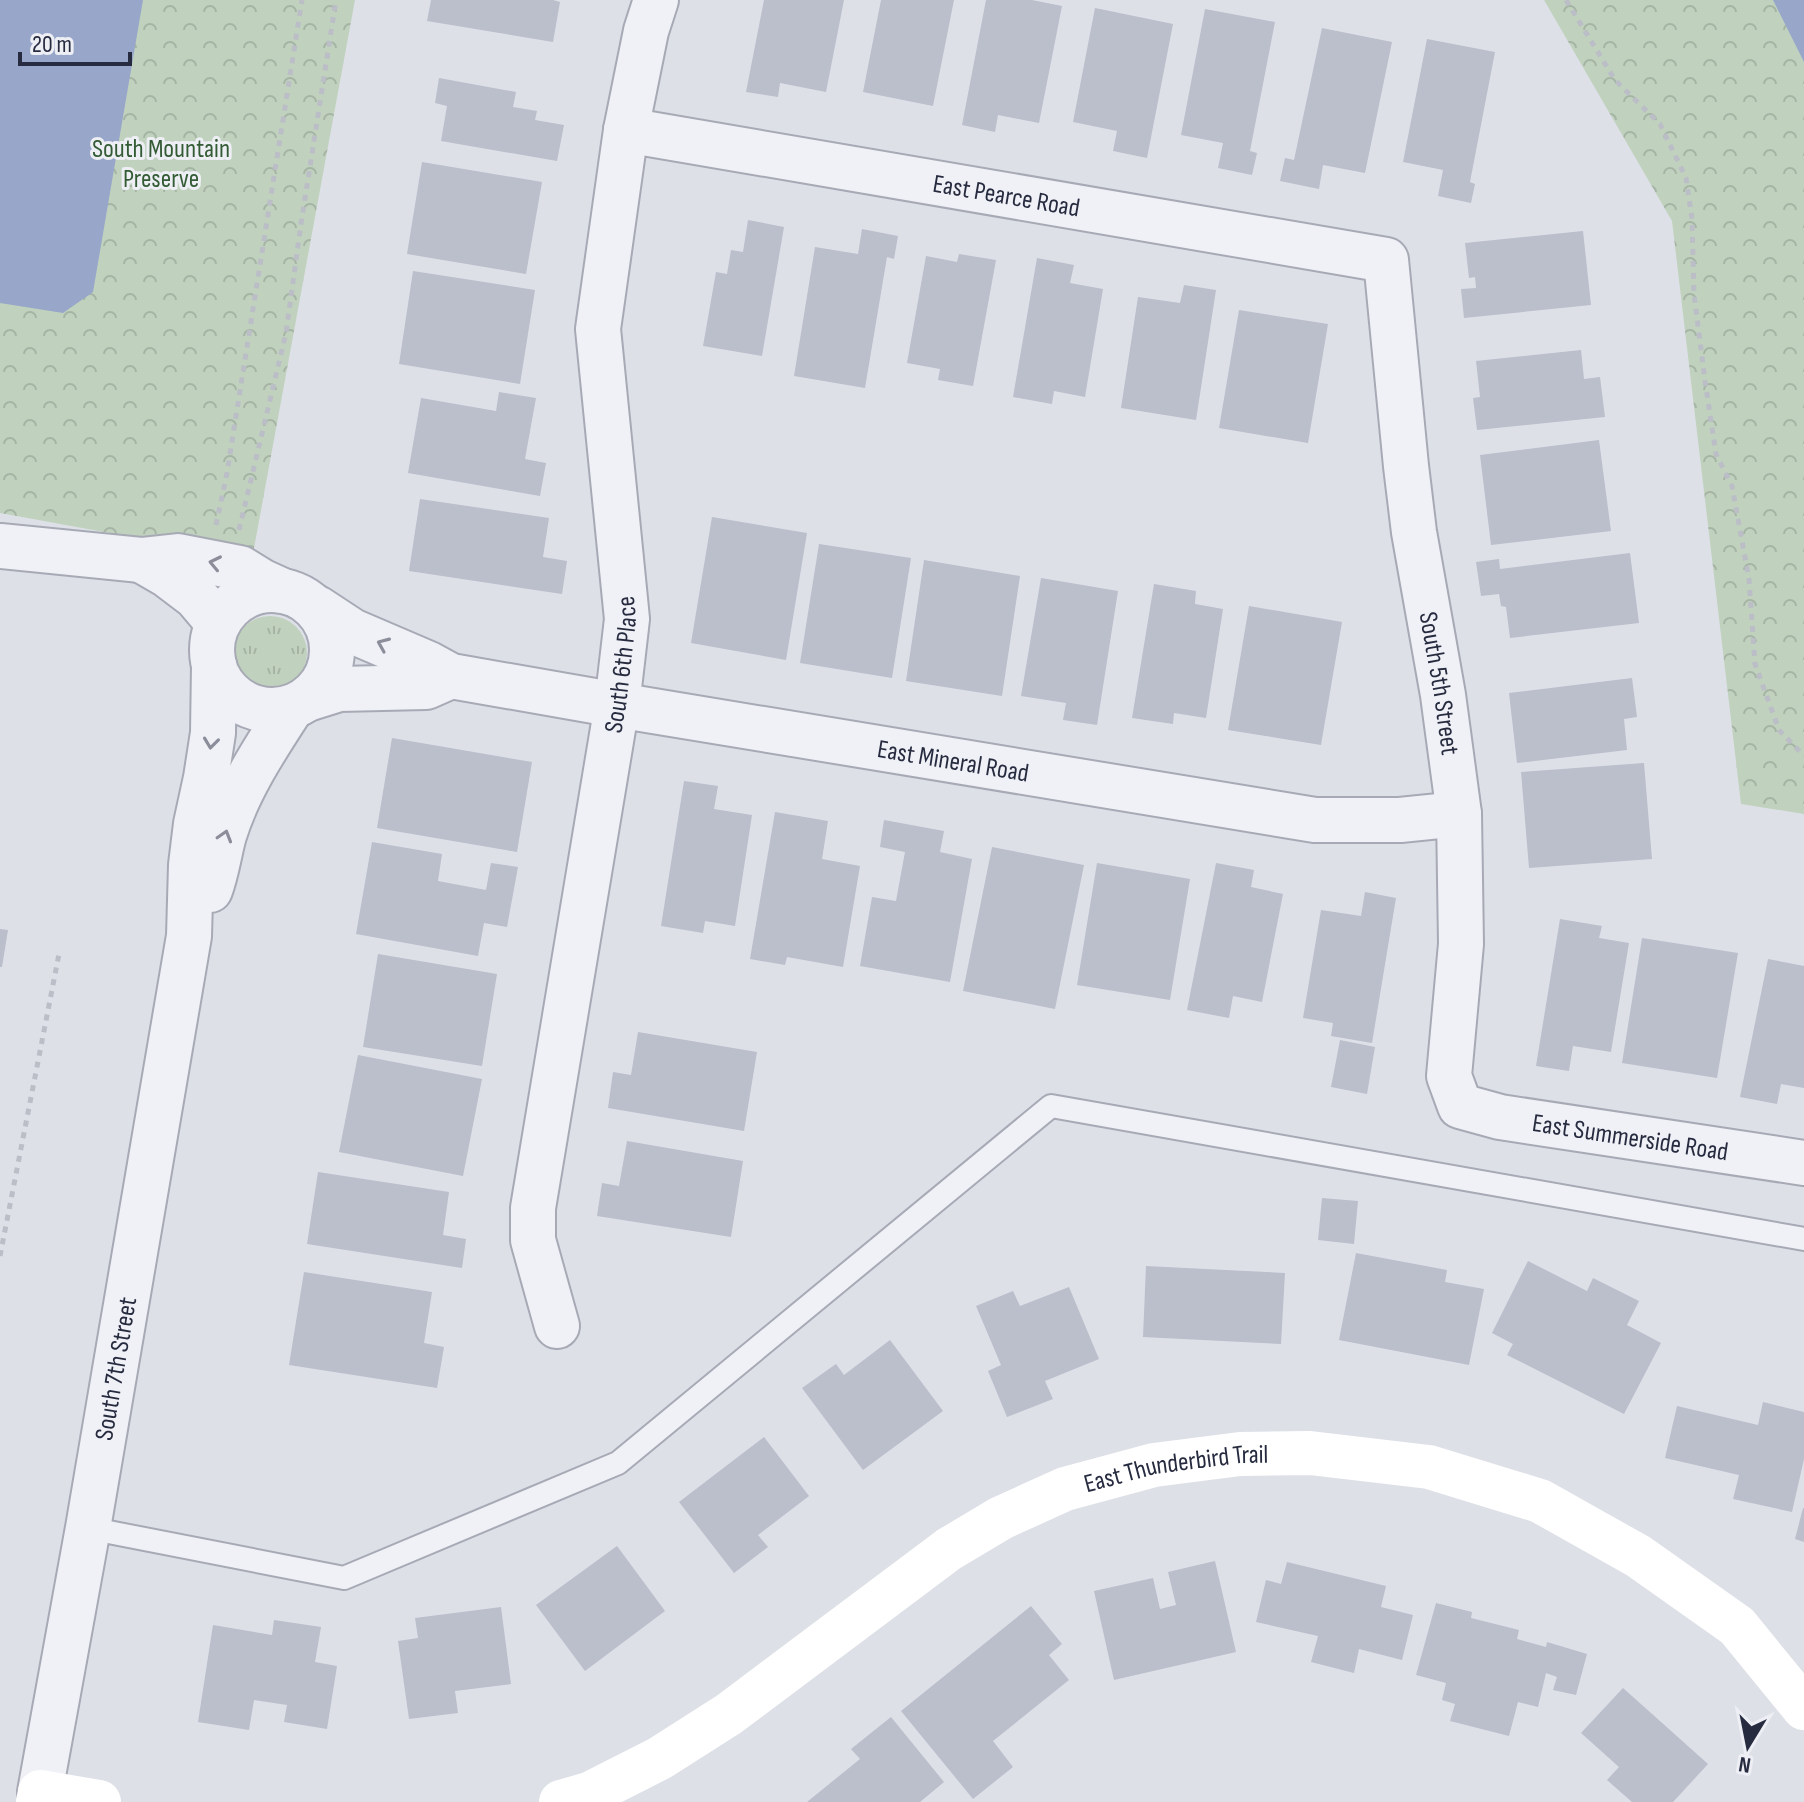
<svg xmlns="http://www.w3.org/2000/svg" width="1804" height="1802" viewBox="0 0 1804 1802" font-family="'Sofia Sans Condensed',sans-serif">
  <defs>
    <pattern id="grass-tufts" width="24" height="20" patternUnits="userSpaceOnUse" patternTransform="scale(2)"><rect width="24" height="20" fill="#c0d2be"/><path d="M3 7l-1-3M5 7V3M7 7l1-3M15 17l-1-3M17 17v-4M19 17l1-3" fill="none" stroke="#a5b4a4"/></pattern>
    <pattern id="park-crowns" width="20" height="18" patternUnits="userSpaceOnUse" patternTransform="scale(2)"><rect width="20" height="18" fill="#c0d2be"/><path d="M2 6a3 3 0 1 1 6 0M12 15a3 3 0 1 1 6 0" fill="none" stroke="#a5b4a4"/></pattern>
  </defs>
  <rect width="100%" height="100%" fill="#dee0e8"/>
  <circle fill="url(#grass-tufts)" cx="270" cy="653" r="37"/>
  <g fill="url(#park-crowns)">
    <polygon points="0,0 355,0 252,559 0,513"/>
    <polygon points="1544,0 1804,0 1804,814 1741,804 1672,221"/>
  </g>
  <g fill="#97a6c9">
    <polygon points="0,0 143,0 93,292 63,313 0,303"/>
    <polygon points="1773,0 1804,0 1804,62"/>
  </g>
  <g fill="#bbbecb">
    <polygon points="431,0 553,0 560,2 553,42 427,21"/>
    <polygon points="764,0 844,0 826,92 780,83 778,97 746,92"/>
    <polygon points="881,0 954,0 933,106 863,92"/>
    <polygon points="986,0 1032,0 1062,6 1039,123 998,115 995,132 962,125"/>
    <polygon points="1095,8 1173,24 1147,158 1113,151 1117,131 1073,122"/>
    <polygon points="1205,9 1275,22 1250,151 1257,153 1252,175 1218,168 1223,143 1181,135"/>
    <polygon points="1322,28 1392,42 1365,173 1323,165 1319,189 1280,181 1285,158 1294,160"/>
    <polygon points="1427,39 1495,52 1470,182 1475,184 1471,203 1438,196 1443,170 1403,162"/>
    <polygon points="439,78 516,92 513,107 537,111 535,120 564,125 557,161 441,141 447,106 435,103"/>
    <polygon points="422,162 542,182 526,274 407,254"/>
    <polygon points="748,220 784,227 762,356 703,346 716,272 727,274 731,250 743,252"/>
    <polygon points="862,229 898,236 894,259 887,257 865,388 794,376 815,247 858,254"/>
    <polygon points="1583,231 1591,305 1464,318 1461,289 1476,288 1475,277 1469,278 1465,243"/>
    <polygon points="959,254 996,260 973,386 938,380 940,369 907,363 926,256 957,262"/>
    <polygon points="1037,258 1074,265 1070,283 1103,289 1085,397 1054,391 1052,404 1013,397"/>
    <polygon points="413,271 535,290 520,384 399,364"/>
    <polygon points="1184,285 1216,290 1196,420 1121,408 1138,297 1180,303"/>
    <polygon points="1239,310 1328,324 1308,443 1219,428"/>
    <polygon points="1581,350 1584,379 1600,377 1605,417 1477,430 1473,398 1480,397 1476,361"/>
    <polygon points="499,392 536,398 525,459 546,463 540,496 408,473 421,398 496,411"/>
    <polygon points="1599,440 1611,531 1491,545 1480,455"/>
    <polygon points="420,499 549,518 543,557 567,561 562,594 409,571"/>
    <polygon points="712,517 807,533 786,660 691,643"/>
    <polygon points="819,544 911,558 892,678 800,663"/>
    <polygon points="1630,553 1639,623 1510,638 1506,607 1501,606 1499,594 1481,596 1476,562 1499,559 1500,569"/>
    <polygon points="924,560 1020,576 1002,696 906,681"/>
    <polygon points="1041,578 1118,591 1097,725 1063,720 1066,703 1021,696"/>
    <polygon points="1154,584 1196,591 1195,604 1223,609 1206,718 1174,713 1173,724 1132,718"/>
    <polygon points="1249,606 1342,622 1321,745 1228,730"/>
    <polygon points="1632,678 1637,717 1624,719 1627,750 1517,763 1509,693"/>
    <polygon points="392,738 532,762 517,852 377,828"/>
    <polygon points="1644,763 1652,859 1529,868 1521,772"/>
    <polygon points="684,781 718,786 714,809 752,815 735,926 705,921 703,933 661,926"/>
    <polygon points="775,812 828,821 822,859 860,866 843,967 787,957 785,965 750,959"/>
    <polygon points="884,820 944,831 940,852 972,859 950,982 860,966 872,897 896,901 905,852 880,847"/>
    <polygon points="372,842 442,854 438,881 486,890 491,863 518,867 507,927 484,923 478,956 356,934"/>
    <polygon points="992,847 1084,865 1055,1009 963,991"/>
    <polygon points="1097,863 1190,879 1170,1000 1077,985"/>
    <polygon points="1216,863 1254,870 1251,887 1283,894 1262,1002 1233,996 1229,1018 1187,1010"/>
    <polygon points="1365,892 1396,898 1372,1043 1331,1036 1333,1023 1303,1018 1321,910 1361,916"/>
    <polygon points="1560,919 1602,926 1599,938 1629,943 1611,1052 1573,1046 1569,1071 1536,1066"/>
    <polygon points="0,929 8,930 2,967 0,967"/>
    <polygon points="1642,938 1738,953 1717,1078 1622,1063"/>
    <polygon points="378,954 497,974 482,1066 363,1047"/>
    <polygon points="1768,959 1804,966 1804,1088 1781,1084 1777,1104 1740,1097"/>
    <polygon points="638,1032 757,1052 744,1131 608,1108 613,1072 631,1075"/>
    <polygon points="1340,1040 1375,1047 1367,1094 1331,1087"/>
    <polygon points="358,1055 482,1079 463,1176 339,1152"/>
    <polygon points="627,1141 743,1161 731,1237 597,1216 602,1183 619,1186"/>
    <polygon points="318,1172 449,1192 443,1235 466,1239 462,1268 307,1244"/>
    <polygon points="1322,1198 1358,1201 1354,1244 1318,1240"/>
    <polygon points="1356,1253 1447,1270 1445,1282 1484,1289 1469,1365 1339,1340"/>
    <polygon points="1528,1261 1587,1291 1593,1278 1639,1301 1627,1325 1661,1343 1624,1414 1507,1355 1513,1344 1492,1333"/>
    <polygon points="1146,1266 1285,1273 1281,1344 1143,1337"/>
    <polygon points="304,1272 432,1292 424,1343 444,1347 437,1388 289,1365"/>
    <polygon points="1069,1287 1099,1359 1045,1381 1053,1399 1007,1417 988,1371 1001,1365 976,1306 1013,1291 1020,1306"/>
    <polygon points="890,1340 943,1411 863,1470 802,1388 836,1364 844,1375"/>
    <polygon points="1763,1402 1804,1412 1804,1459 1792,1512 1733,1499 1739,1475 1665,1458 1677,1406 1758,1425"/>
    <polygon points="764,1437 809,1496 758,1535 768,1547 734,1573 679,1502"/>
    <polygon points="1803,1508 1804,1508 1804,1542 1795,1539"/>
    <polygon points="617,1546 665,1611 585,1671 536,1605"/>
    <polygon points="1215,1561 1236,1652 1114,1680 1094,1591 1153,1578 1160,1609 1176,1605 1168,1572"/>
    <polygon points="1287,1562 1386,1586 1381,1607 1413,1615 1402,1660 1359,1649 1354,1673 1311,1662 1318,1636 1256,1622 1266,1580 1281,1584"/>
    <polygon points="1436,1603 1472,1612 1471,1618 1519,1630 1517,1639 1546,1647 1547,1642 1587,1654 1576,1695 1553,1690 1557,1677 1546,1673 1538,1707 1518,1702 1509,1736 1450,1721 1455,1704 1442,1700 1446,1683 1416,1675"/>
    <polygon points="1031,1606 1062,1644 1049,1655 1069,1680 993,1741 1013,1767 973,1799 901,1711"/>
    <polygon points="501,1607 511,1684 455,1691 458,1713 409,1719 398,1641 418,1638 415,1618"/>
    <polygon points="274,1620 321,1627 315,1662 337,1666 327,1729 284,1722 287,1705 254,1700 249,1730 198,1722 213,1625 272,1635"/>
    <polygon points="1623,1688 1708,1764 1673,1802 1632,1802 1607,1780 1619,1767 1581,1733"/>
    <polygon points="891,1717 944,1782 920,1802 807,1802 860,1759 851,1749"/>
  </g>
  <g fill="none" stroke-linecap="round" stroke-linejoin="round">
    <defs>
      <polyline id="lane" points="88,1528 344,1578 618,1463 1051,1106 1804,1239"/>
      <g id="street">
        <path id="s1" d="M626 130 1386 260 1406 466 1414 532 1443 695 1459 814 1461 944 1449 1076 1460 1106 1500 1117 1804 1163"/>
        <polyline points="0,546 141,560 178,556 240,568 261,581 283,591"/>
        <polyline points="141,560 167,575 196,597 218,623"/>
        <circle cx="272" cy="650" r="60"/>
        <path id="s2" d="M317 608 352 631 429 664 451 676 617 705 1315 820H1400L1459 814"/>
        <polyline points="307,699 339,689 426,687 451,676"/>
        <path d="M210 890C217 871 219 853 224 835 238 789 266 747 292 707"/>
        <path id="s3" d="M557 1326 533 1240V1208L617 705 627 619 598 329 626 130 646 31 656 0"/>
        <path id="s4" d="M40 1792 88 1528 189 936 191 865 196 824 206 778 213 733 214 665"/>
      </g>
    </defs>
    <use href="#lane" stroke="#a7aab5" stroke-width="26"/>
    <use href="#street" stroke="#a7aab5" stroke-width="48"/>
    <g stroke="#bbbec6" stroke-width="5" stroke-dasharray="6 6" stroke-linecap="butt">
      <polyline points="1566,0 1615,80 1660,124 1686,178 1692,219 1694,294 1705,381 1716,454 1732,486 1749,579 1755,664 1779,730 1804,756"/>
      <polyline points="216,525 227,473 302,0"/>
      <polyline points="239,530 286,333 301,224 336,0"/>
      <polyline points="0,1256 59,954"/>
    </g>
    <use href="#lane" stroke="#f0f1f6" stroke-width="22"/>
    <use href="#street" stroke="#f0f1f6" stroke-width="44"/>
    <g stroke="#fff" stroke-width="44">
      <polyline points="38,1802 40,1792 99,1802"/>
      <path id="s5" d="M561 1802 589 1794 660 1758 729 1714 949 1549 1001 1518 1065 1489 1154 1465 1240 1454 1310 1453 1429 1467 1540 1501 1638 1556 1737 1626 1804 1708"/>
    </g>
  </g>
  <defs><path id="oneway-chevron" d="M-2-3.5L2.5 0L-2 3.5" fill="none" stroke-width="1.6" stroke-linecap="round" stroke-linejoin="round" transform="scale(2)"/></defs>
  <g stroke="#8b8e9a">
    <use href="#oneway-chevron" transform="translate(215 563) rotate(-168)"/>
    <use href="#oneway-chevron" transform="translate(383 644) rotate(-157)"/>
    <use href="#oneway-chevron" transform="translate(211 743) rotate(97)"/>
    <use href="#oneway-chevron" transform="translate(225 836) rotate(-73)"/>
  </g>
  <g text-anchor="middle" stroke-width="6" stroke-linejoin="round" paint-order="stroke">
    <g font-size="26" fill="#335b34" stroke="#edeff5">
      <text x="161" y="157">South Mountain<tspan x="161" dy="30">Preserve</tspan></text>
    </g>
    <g font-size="26" fill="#262b3f" stroke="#edeff5">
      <text dy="9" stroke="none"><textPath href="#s1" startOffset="386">East Pearce Road</textPath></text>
      <text dy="9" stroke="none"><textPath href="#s3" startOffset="672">South 6th Place</textPath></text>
      <text dy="9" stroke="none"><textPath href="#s1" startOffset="1198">South 5th Street</textPath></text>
      <text dy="9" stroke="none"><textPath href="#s2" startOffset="660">East Mineral Road</textPath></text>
      <text dy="9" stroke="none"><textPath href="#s1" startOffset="1798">East Summerside Road</textPath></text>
      <text dy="9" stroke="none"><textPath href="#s4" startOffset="430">South 7th Street</textPath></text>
      <text dy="9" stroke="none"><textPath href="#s5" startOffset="710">East Thunderbird Trail</textPath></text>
    </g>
  </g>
  <g transform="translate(1748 1746) rotate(190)" stroke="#edeff5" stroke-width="6" paint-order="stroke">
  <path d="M0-6L14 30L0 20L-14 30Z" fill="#262b3f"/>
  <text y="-12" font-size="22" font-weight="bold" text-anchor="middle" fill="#262b3f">N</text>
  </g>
  <path d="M20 52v12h110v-12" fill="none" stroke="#262b3f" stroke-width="4"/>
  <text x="32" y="52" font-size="24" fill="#262b3f" stroke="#edeff5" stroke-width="6" paint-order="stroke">20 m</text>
</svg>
